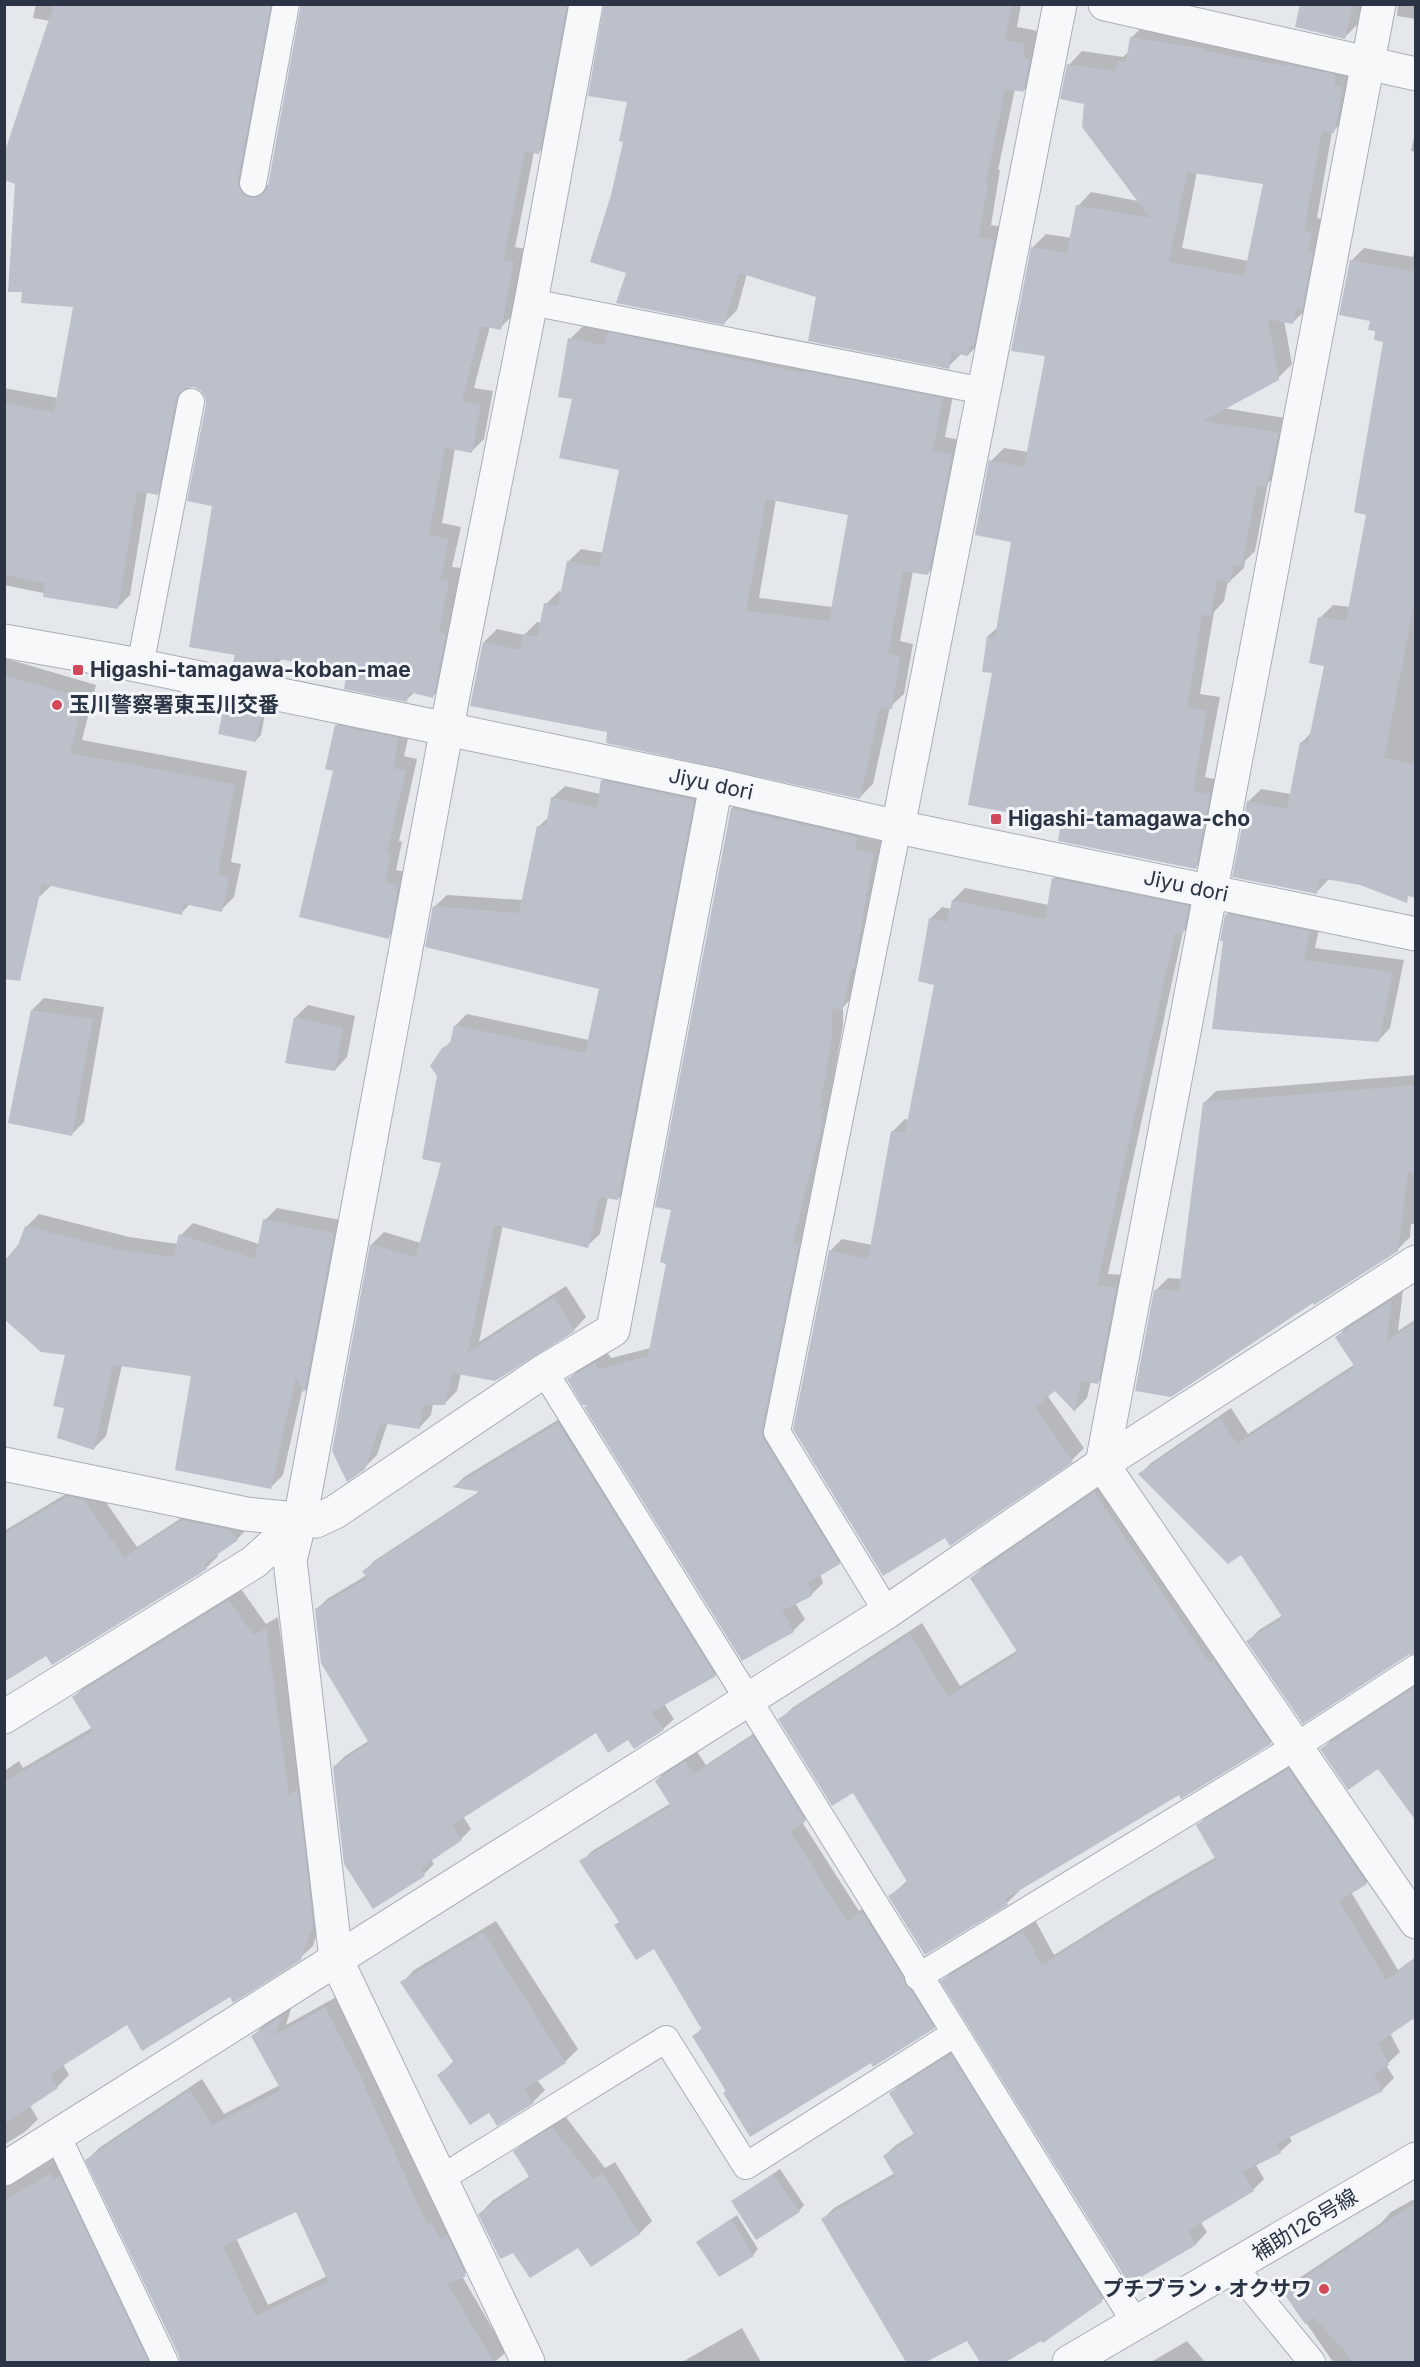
<svg xmlns="http://www.w3.org/2000/svg" width="1420" height="2367" viewBox="0 0 1420 2367" font-family="Inter,'Noto Sans JP',sans-serif">
  <rect width="100%" height="100%" fill="#e4e7ec"/>
  <g fill="#0003" fill-rule="evenodd">
    <polygon points="36,4 280,4 263,185 269,185 302,4 577,4 552,139 539,152 534,152 515,247 526,249 513,315 500,328 490,326 474,388 493,391 484,439 471,452 455,449 442,523 461,527 452,567 461,568 451,619 458,621 446,683 433,696 415,692 406,700 349,672 283,658 269,672 236,653 214,505 206,396 201,389 194,386 189,386 170,481 157,494 147,492 130,595 117,608 4,585 4,388 58,398 74,305 50,21 33,18"/>
    <polygon points="606,4 1021,4 1017,27 1038,31 1035,45 1036,78 1023,91 1015,89 998,170 1000,170 991,225 1007,228 981,342 968,355 962,353 948,367 818,296 747,274 737,310 724,323 627,272 612,196 625,140 629,101"/>
    <polygon points="1301,4 1363,4 1358,24 1345,37"/>
    <polygon points="1398,4 1416,4 1416,19 1397,16"/>
    <path d="M1145 24 1356 74 1347 118 1332 132 1317 218 1325 220 1307 309 1293 322 1284 320 1292 364 1278 378 1223 408 1291 419 1279 472 1268 483 1255 551 1245 561 1244 568 1230 581H1228L1224 601 1214 612 1200 694 1220 697 1205 777 1223 781 1209 854 1195 868 1063 821 994 672 988 636 999 626 1012 540 991 461 1004 448 1028 452 1046 355 1033 247 1046 234 1072 238 1078 206 1091 192 1138 201 1086 103 1069 65 1082 51 1123 57 1130 50 1131 38ZM1197 172 1264 183 1248 261 1182 248Z"/>
    <polygon points="1416,127 1416,152 1411,151"/>
    <polygon points="1416,241 1416,895 1330,878 1316,893 1248,802 1261,789 1291,794 1301,743 1312,732 1325,665 1320,618 1333,605 1350,607 1367,514 1385,340 1371,320 1351,261 1364,248 1413,257"/>
    <path d="M622 320 955 385 945 437 965 441 941 561 927 574 913 571 900 641 913 644 904 694 890 707 873 784 860 797 609 730 484 642 497 629 524 635 537 622 542 623 546 604 559 591 562 592 568 562 581 549 604 553 621 469 574 398 570 339 583 326 611 331ZM776 499 849 514 832 607 759 598Z"/>
    <polygon points="4,658 96,685 82,740 247,771 231,862 241,864 234,897 221,910 190,904 181,913 52,885 38,898 4,891"/>
    <polygon points="232,697 267,704 261,735 255,741 226,703"/>
    <polygon points="349,713 411,726 404,756 417,759 399,841 402,842 396,870 410,873 401,925 388,937 334,769 336,726"/>
    <polygon points="614,769 706,788 630,1186 618,1199 608,1197 600,1234 587,1246 503,1225 479,1342 566,1286 586,1317 574,1330 495,1380 461,1373 457,1391 445,1403 433,1404 431,1415 419,1428 388,1422 377,1455 364,1468 333,1451 372,1244 384,1232 421,1243 443,1162 443,1049 452,1040 455,1026 467,1014 589,1040 601,987 434,907 447,895 523,900 538,827 550,816 552,798 565,786 600,794 602,781"/>
    <polygon points="744,797 868,826 866,838 885,841 854,996 843,1007 843,1025 831,1095 834,1110 804,1232 810,1233 773,1416 851,1551 839,1563 820,1574 823,1583 812,1594 795,1603 805,1619 793,1631 569,1379 580,1368 607,1352 611,1358 651,1348 668,1262 673,1209 732,808"/>
    <polygon points="1066,866 1200,894 1195,921 1183,932 1108,1274 1128,1275 1110,1370 1098,1382 1091,1381 1087,1398 1075,1410 1055,1389 1047,1395 1084,1448 1072,1460 830,1251 842,1239 872,1245 892,1132 905,1119 909,1120 936,984 930,919 942,907 951,909 953,900 965,888 1049,905 1053,879"/>
    <polygon points="1239,902 1321,919 1315,948 1404,960 1390,1028 1378,1041 1227,915"/>
    <polygon points="44,998 104,1007 84,1122 72,1134 32,1010"/>
    <polygon points="308,1005 355,1016 347,1057 335,1070 287,1062 296,1017"/>
    <polygon points="1416,1075 1416,1224 1411,1224 1410,1237 1397,1250 1313,1301 1156,1290 1168,1278 1182,1279 1204,1103 1216,1091"/>
    <polygon points="277,1208 346,1221 316,1379 305,1391 303,1387 283,1475 271,1487 193,1375 122,1365 106,1436 94,1448 66,1407 67,1354 19,1246 26,1227 39,1214 129,1237 178,1244 181,1235 193,1223 259,1244 265,1220"/>
    <polygon points="1403,1290 1398,1331 1416,1319 1416,1618 1248,1641 1259,1630 1283,1615 1241,1553 1140,1474 1151,1463 1231,1408 1248,1434 1355,1364 1337,1337 1348,1325"/>
    <polygon points="569,1413 725,1665 715,1675 664,1704 674,1719 663,1729 635,1747 629,1737 597,1731 463,1816 471,1829 461,1839 431,1859 434,1864 424,1874 334,1767 345,1756 370,1740 316,1610 327,1599 367,1575 364,1572 374,1561 480,1491 455,1486 464,1477"/>
    <polygon points="1106,1482 1282,1731 1270,1743 1182,1797 1179,1792 1018,1889 1019,1891 1007,1903 890,1896 908,1880 854,1791 780,1720 792,1708 922,1623 960,1686 1018,1650 972,1578 984,1566"/>
    <polygon points="81,1485 96,1488 137,1547 195,1509 249,1527 237,1539 216,1553 218,1556 206,1568 52,1663 46,1654 4,1672 4,1531"/>
    <polygon points="241,1589 266,1624 278,1617 301,1785 324,1911 313,1946 300,1958 230,1995 127,2022 63,2064 69,2075 57,2087 30,2106 38,2119 26,2131 4,2145 4,1771 19,1761 23,1768 93,1727 74,1697 86,1685"/>
    <polygon points="1416,1684 1416,1819 1378,1767 1322,1749 1333,1738"/>
    <polygon points="765,1726 816,1809 802,1822 859,1911 874,1902 945,2016 934,2027 871,2061 727,2091 694,2036 703,2027 655,1947 620,1921 581,1862 592,1851 671,1803 656,1781 667,1770 697,1752 706,1765"/>
    <polygon points="1300,1758 1377,1871 1366,1883 1351,1892 1398,1970 1416,1957 1416,2015 1390,2033 1400,2052 1386,2065 1394,2078 1382,2090 1289,2136 1292,2141 1280,2152 1256,2165 1264,2179 1253,2190 1200,2221 1207,2232 1196,2244 1129,2282 942,1981 954,1970 1035,1920 1054,1955 1145,1898 1216,1857 1198,1825 1209,1814"/>
    <polygon points="496,1921 578,2049 565,2062 537,2080 545,2090 533,2102 489,2111 439,2075 454,2061 402,1983 414,1970"/>
    <path d="M338 1996 371 2061 439 2214 444 2212 477 2262 462 2276 506 2352 495 2362H181L180 2355 87 2160 99 2148 202 2079 224 2114 280 2085 253 2036 265 2024 292 2006 286 2025ZM297 2210 327 2276 268 2305 236 2238Z"/>
    <polygon points="962,2044 1113,2290 1101,2301 1003,2362 982,2362 968,2339 923,2362 908,2362 823,2219 834,2208 895,2173 884,2156 896,2145 915,2133 891,2093 902,2082"/>
    <polygon points="565,2116 605,2168 615,2162 652,2221 640,2233 592,2265 579,2246 514,2251 480,2214 492,2201 530,2176 515,2151 527,2139"/>
    <polygon points="58,2154 169,2362 4,2362 4,2171"/>
    <polygon points="780,2169 804,2205 799,2211 733,2201"/>
    <polygon points="1416,2198 1416,2362 1333,2362 1285,2292 1298,2279 1381,2223 1391,2212"/>
    <polygon points="737,2215 758,2249 753,2255 698,2242"/>
    <polygon points="742,2328 761,2362 682,2362"/>
    <polygon points="1187,2341 1205,2362 1151,2362"/>
  </g>
  <g fill="#bbc0ca" fill-rule="evenodd">
    <polygon points="54,4 271,4 238,180 239,187 243,194 251,198 257,197 264,193 268,186 301,4 567,4 539,154 525,152 503,260 514,262 501,330 481,326 462,401 481,404 472,453 445,448 429,535 449,539 440,580 449,581 439,632 446,634 433,698 409,692 407,702 344,689 347,673 275,658 270,673 232,666 235,655 189,647 212,506 187,501 206,404 205,397 201,391 194,387 186,388 179,393 176,399 158,495 137,491 118,609 43,597 45,583 4,575 4,403 54,412 73,307 21,303 22,292 8,292 15,184 4,180 4,154"/>
    <polygon points="604,4 1012,4 1005,40 1025,44 1023,58 1030,59 1023,92 1005,89 986,183 988,183 979,238 994,240 974,345 970,345 968,356 952,353 949,369 808,341 816,297 739,273 724,325 616,303 626,273 590,262 611,195 623,142 619,141 627,102 588,96"/>
    <polygon points="1300,4 1353,4 1345,39 1295,27"/>
    <path d="M1130 37 1206 49 1205 51 1286 66V64L1336 75 1334 85 1343 87 1334 133 1322 131 1304 231 1312 233 1308 252 1313 253 1302 309 1297 308 1293 324 1268 319 1279 380 1203 421 1279 432 1266 488 1257 485 1242 566 1234 565 1230 583 1217 580 1211 616 1202 615 1187 707 1207 711 1193 791 1210 794 1196 869 1058 841 1061 822 968 805 992 673 982 672 987 636 995 637 1011 542 975 535 989 460 1024 467 1045 356 1011 351 1031 247 1067 253 1076 205 1150 218 1082 127 1084 104 1060 99 1067 64 1115 71 1117 61 1126 62ZM1187 172 1263 184 1244 276 1169 262Z"/>
    <polygon points="1350,260 1416,272 1416,594 1384,758 1416,764 1416,898 1408,896 1407,903 1360,885 1320,878 1317,894 1232,877 1247,801 1287,809 1300,742 1308,744 1324,666 1309,663 1318,617 1346,621 1366,515 1354,512 1383,342 1374,340 1375,331 1368,330 1370,321 1339,315"/>
    <path d="M608 332 803 373V371L943 398 933 450 952 454 938 528 928 575 903 571 888 654 900 657 892 709 880 707 860 799 606 743 607 732 470 706 483 642 520 650 523 634 537 637 544 603 558 606 567 561 599 567 619 470 559 458 572 399 558 397 568 338 604 345ZM766 499 848 515 829 621 746 611Z"/>
    <polygon points="4,675 84,698 70,753 235,784 218,874 229,877 222,912 184,904 182,915 42,884 20,981 4,979"/>
    <polygon points="225,702 262,710 256,742 218,734"/>
    <polygon points="335,725 399,738 393,768 406,771 387,853 391,854 385,882 398,886 389,939 299,917 333,771 325,769"/>
    <polygon points="601,780 694,800 618,1200 600,1197 588,1248 494,1225 468,1352 554,1297 575,1331 495,1381 452,1373 445,1405 423,1405 420,1429 381,1423 365,1469 347,1482 332,1451 370,1244 416,1257 441,1163 422,1159 437,1076 430,1066 442,1048 450,1044 454,1025 585,1053 599,989 425,947 433,906 519,913 537,826 546,826 551,797 597,808"/>
    <polygon points="731,808 852,836 857,837 856,849 874,853 854,969 852,968 842,1010 832,1008 832,1038 820,1107 824,1107 821,1121 823,1121 793,1243 799,1244 762,1429 764,1440 840,1564 808,1583 812,1596 782,1611 794,1632 742,1661 584,1407 588,1405 582,1405 567,1379 595,1363 599,1369 648,1356 666,1264 660,1262 671,1210 655,1207"/>
    <polygon points="1052,878 1189,906 1183,934 1175,933 1097,1286 1116,1287 1098,1384 1082,1381 1075,1412 1055,1391 1035,1407 1073,1462 950,1546 945,1538 883,1576 793,1429 829,1250 868,1259 891,1131 905,1133 934,985 918,981 929,918 947,922 952,900 1045,919"/>
    <polygon points="1225,914 1310,931 1304,960 1393,972 1379,1042 1212,1029 1223,941 1220,941"/>
    <polygon points="31,1010 93,1019 72,1136 8,1123"/>
    <polygon points="294,1017 343,1028 335,1071 285,1063"/>
    <polygon points="1416,1085 1416,1173 1408,1172 1398,1251 1314,1305 1313,1303 1171,1397 1135,1391 1154,1290 1179,1291 1203,1102"/>
    <polygon points="263,1219 334,1233 304,1393 296,1377 271,1489 175,1470 191,1376 113,1365 94,1450 57,1438 64,1408 53,1406 65,1355 41,1352 4,1319 4,1261 18,1245 25,1226 116,1249 173,1257 179,1234 255,1259"/>
    <polygon points="1392,1300 1387,1340 1416,1322 1416,1653 1408,1655 1303,1724 1246,1641 1283,1618 1241,1555 1228,1564 1138,1474 1220,1418 1237,1444 1355,1367 1335,1337"/>
    <polygon points="558,1423 716,1676 652,1712 664,1730 634,1749 628,1740 608,1753 596,1733 452,1825 462,1840 421,1868 425,1876 373,1909 344,1864 333,1767 369,1743 321,1663 315,1609 367,1578 362,1571 481,1492 452,1487"/>
    <polygon points="1094,1492 1210,1663 1214,1661 1271,1744 1181,1799 1179,1795 1005,1899 1008,1905 925,1955 888,1896 908,1883 853,1793 832,1806 778,1719 910,1634 948,1697 1018,1653 970,1578"/>
    <polygon points="68,1496 84,1500 124,1557 182,1520 230,1530 238,1540 204,1564 207,1569 52,1665 46,1656 4,1682 4,1534"/>
    <polygon points="229,1600 253,1635 266,1628 289,1795 298,1789 313,1924 301,1960 233,2003 230,1997 142,2051 127,2025 50,2074 58,2088 4,2124 4,1782 93,1731 72,1697"/>
    <polygon points="1416,1686 1416,1821 1378,1769 1348,1790 1320,1749"/>
    <polygon points="753,1736 806,1821 790,1831 847,1921 862,1912 903,1977 905,1984 911,1990 935,2028 873,2067 871,2063 750,2137 723,2093 726,2091 692,2036 702,2030 654,1949 636,1960 614,1925 619,1922 579,1861 671,1806 655,1781 685,1761 694,1774"/>
    <polygon points="1288,1769 1367,1884 1339,1901 1386,1980 1416,1958 1416,2017 1378,2043 1389,2065 1374,2075 1383,2091 1276,2144 1281,2153 1242,2172 1254,2191 1188,2231 1196,2245 1129,2284 940,1981 1023,1931 1042,1965 1132,1909 1216,1860 1196,1825"/>
    <polygon points="483,1932 566,2063 524,2090 534,2103 497,2126 489,2113 470,2125 437,2075 454,2063 400,1982"/>
    <path d="M325 2007 359 2073 427 2225 432 2223 440 2239 447 2235 466 2276 448 2284 494 2362H180L179 2356 85 2160 190 2090 212 2125 281 2090 251 2036 282 2016 275 2035ZM296 2212 328 2281 256 2316 223 2246Z"/>
    <polygon points="951,2054 1102,2298 1101,2300 1102,2302 1043,2343 1041,2341 1006,2362 980,2362 967,2341 926,2362 906,2362 821,2219 895,2176 883,2156 915,2136 889,2093"/>
    <polygon points="552,2127 593,2179 603,2173 640,2234 591,2267 578,2248 530,2278 513,2253 500,2259 478,2214 530,2178 513,2151"/>
    <polygon points="51,2173 55,2180 60,2176 149,2362 4,2362 4,2201"/>
    <polygon points="773,2174 800,2212 756,2240 731,2201"/>
    <polygon points="1416,2202 1416,2362 1354,2362 1314,2318 1305,2324 1283,2292"/>
    <polygon points="731,2219 754,2256 719,2277 696,2242"/>
  </g>
  <g fill="none" stroke-linecap="round" stroke-linejoin="round">
    <defs>
      <g id="service">
        <polyline points="253,183 286,4"/>
        <polyline points="531,302 984,391"/>
        <polyline points="140,666 191,402"/>
        <polyline points="544,1371 1136,2324"/>
        <polyline points="887,1612 777,1432 898,827"/>
        <polyline points="918,1977 1295,1747 1416,1668"/>
        <polyline points="57,2135 165,2362"/>
        <polyline points="440,2179 666,2039 746,2166 954,2034"/>
        <polyline points="1234,2267 1312,2362"/>
      </g>
      <g id="minor">
        <polyline points="1105,4 1416,74"/>
        <polyline points="1379,4 1102,1464 1416,1922"/>
        <polyline points="898,827 1060,4"/>
        <polyline points="4,1464 246,1514 316,1521 335,1512 544,1371 613,1330 716,785"/>
        <polyline points="4,1717 254,1562 300,1520"/>
        <polyline points="4,2169 887,1612 1102,1464 1416,1262"/>
        <polyline points="528,2362 336,1959 290,1560 300,1520 453,695 531,302 586,4"/>
      </g>
      <g id="tertiary">
        <polyline points="4,641 117,661 447,729 716,785 898,827 1416,934"/>
        <polyline points="1069,2362 1416,2159"/>
      </g>
    </defs>
    <use href="#service" stroke="#a9aeb7" stroke-width="28"/>
    <use href="#minor" stroke="#a9aeb7" stroke-width="35"/>
    <use href="#tertiary" stroke="#a9aeb7" stroke-width="35"/>
    <use href="#service" stroke="#f7f8fa" stroke-width="26"/>
    <use href="#minor" stroke="#f7f8fa" stroke-width="33"/>
    <use href="#tertiary" stroke="#f7f8fa" stroke-width="33"/>
  </g>
  <g fill="#d1495b" stroke="#f4f6f9" stroke-width="2">
    <rect x="72" y="664" width="12" height="12" rx="3"/>
    <circle cx="57" cy="705" r="6"/>
    <rect x="990" y="813" width="12" height="12" rx="3"/>
    <circle cx="1324" cy="2289" r="6"/>
  </g>
  <g text-anchor="middle" stroke-width="6" stroke-linejoin="round" paint-order="stroke">
    <g font-size="21" font-weight="bold" fill="#2b3445" stroke="#f4f6f9" text-anchor="start">
      <text x="90" y="677">Higashi-tamagawa-koban-mae</text>
      <text x="69" y="712">玉川警察署東玉川交番</text>
      <text x="1008" y="826">Higashi-tamagawa-cho</text>
      <text x="1312" y="2296" text-anchor="end">プチブラン・オクサワ</text>
    </g>
    <g font-size="21" fill="#2b3445" stroke="#f4f6f9">
      <text transform="translate(711 784) rotate(12)" y="7">Jiyu dori</text>
      <text transform="translate(1186 886) rotate(12)" y="7">Jiyu dori</text>
      <text transform="translate(1305 2225) rotate(-31)" y="7">補助126号線</text>
    </g>
  </g>
  <rect width="1420" height="2367" fill="none" stroke="#2b3445" stroke-width="12"/>
</svg>
